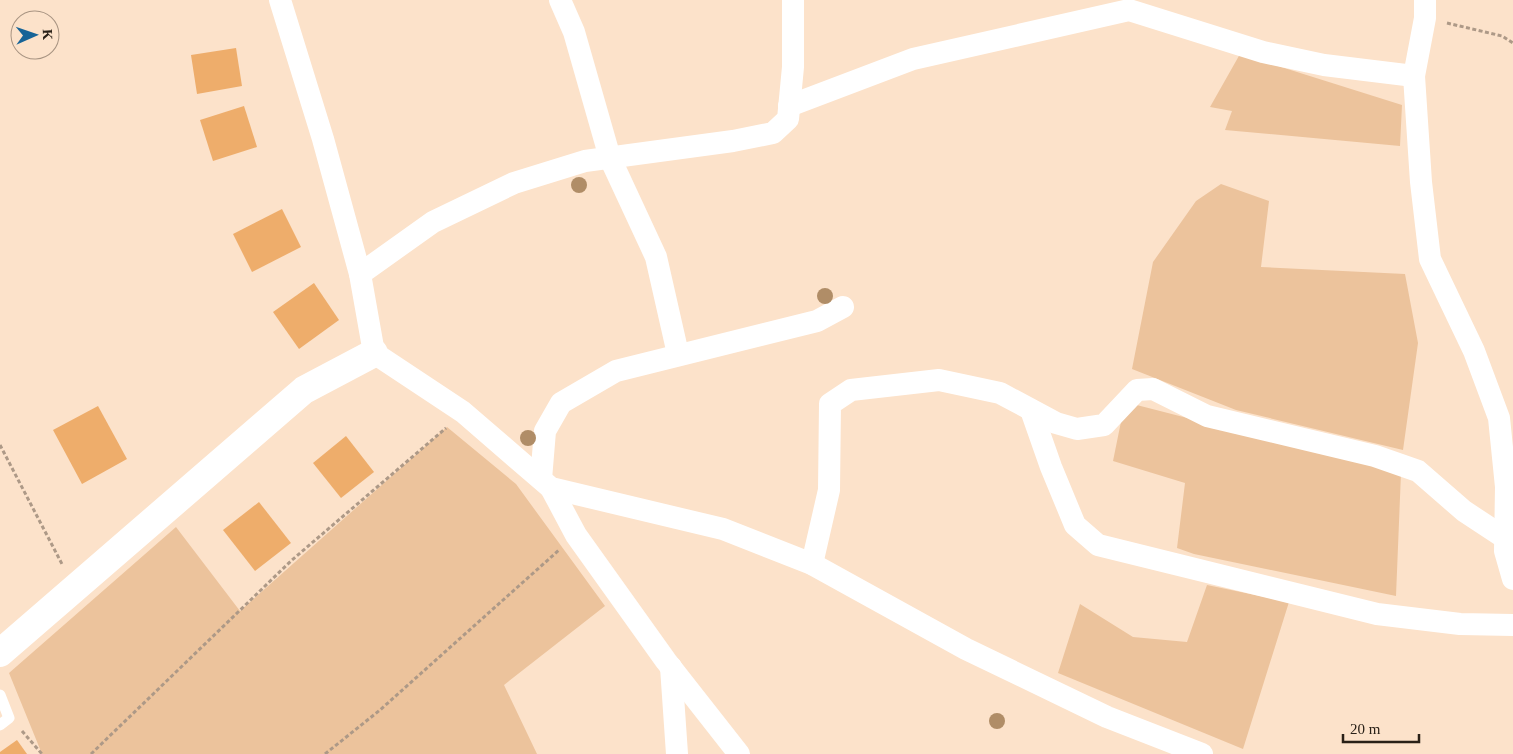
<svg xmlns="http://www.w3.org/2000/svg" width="1513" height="754" viewBox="0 0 1513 754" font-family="Georgia,serif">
  <rect width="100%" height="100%" fill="#fce2ca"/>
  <g fill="#ecc39c">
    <polygon points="1240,54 1402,105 1400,146 1225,130 1232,111 1210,107"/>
    <polygon points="1221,184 1269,201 1261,267 1405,274 1418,343 1403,450 1236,410 1132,369 1153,262 1196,201"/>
    <polygon points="1125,402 1401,473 1396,596 1194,554 1177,548 1185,483 1113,461"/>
    <polygon points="447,427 516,484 605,606 504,685 537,754 42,754 9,673 176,527 240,611"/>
    <polygon points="1207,585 1289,602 1243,749 1058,673 1080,604 1133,637 1187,642"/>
  </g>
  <g fill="#eead6b">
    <polygon points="236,48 242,86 197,94 191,55"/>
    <polygon points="244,106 257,147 213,161 200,120"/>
    <polygon points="282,209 301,247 252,272 233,234"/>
    <polygon points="314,283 339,320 299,349 273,312"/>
    <polygon points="98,406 127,459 82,484 53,430"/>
    <polygon points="346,436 374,472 341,498 313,463"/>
    <polygon points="259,502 291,543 255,571 223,530"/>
    <polygon points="17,740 27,754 0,754 0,752"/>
  </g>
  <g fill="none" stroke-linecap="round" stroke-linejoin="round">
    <g stroke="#ad9987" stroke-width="3" stroke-dasharray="4 2.5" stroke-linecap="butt">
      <polyline points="1447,23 1502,36 1513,43"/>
      <polyline points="0,445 63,566"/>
      <polyline points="22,731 42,754"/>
      <polyline points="91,754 292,560 446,428"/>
      <polyline points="325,754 380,710 559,550"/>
    </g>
    <polyline stroke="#fff" stroke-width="11" points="0,695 9,718 0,725"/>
    <g stroke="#fff" stroke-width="22">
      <polyline points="280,0 323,139 360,274 374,353 463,412 551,488 723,529 812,564 966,649 1107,717 1202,754"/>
      <polyline points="560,0 574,32 610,158 656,257 678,354"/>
      <polyline points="1425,0 1425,18 1414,76 1421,182 1430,259 1474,351 1499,418 1506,487 1505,551 1513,579"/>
      <polyline points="789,106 913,59 1129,10 1263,52 1324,65 1414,76"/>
      <polyline points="360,274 433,222 514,183 585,161 733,141 773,133 788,119 793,67 793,0"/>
      <polyline points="1031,410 1051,467 1075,525 1098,545 1377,614 1460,624 1513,625"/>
      <polyline points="541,479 545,431 561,403 616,371 817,321 843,307"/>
      <polyline points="551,488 576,535 666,661 739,754"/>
      <polyline points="812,564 829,490 830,404 851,390 939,380 1000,393 1056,423 1077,429 1104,425 1137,390 1153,389 1207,416 1375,456 1418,471 1464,511 1505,538"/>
      <polyline points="671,667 677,754"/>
    </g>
    <polyline stroke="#fff" stroke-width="28" points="0,653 304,390 374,353"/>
  </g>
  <g fill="#b08d67">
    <circle cx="579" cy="185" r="8"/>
    <circle cx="825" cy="296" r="8"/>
    <circle cx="528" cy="438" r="8"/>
    <circle cx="997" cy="721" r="8"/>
  </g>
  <g transform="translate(35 35) rotate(88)"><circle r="24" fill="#fce2ca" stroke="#a89482"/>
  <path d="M0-4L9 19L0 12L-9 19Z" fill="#176497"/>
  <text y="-8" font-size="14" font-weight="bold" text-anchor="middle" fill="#292017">K</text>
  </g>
  <path d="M1343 734v8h76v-8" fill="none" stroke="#292017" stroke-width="2.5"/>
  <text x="1350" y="734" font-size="15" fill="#292017" stroke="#fce2ca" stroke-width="4" paint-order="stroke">20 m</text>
</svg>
